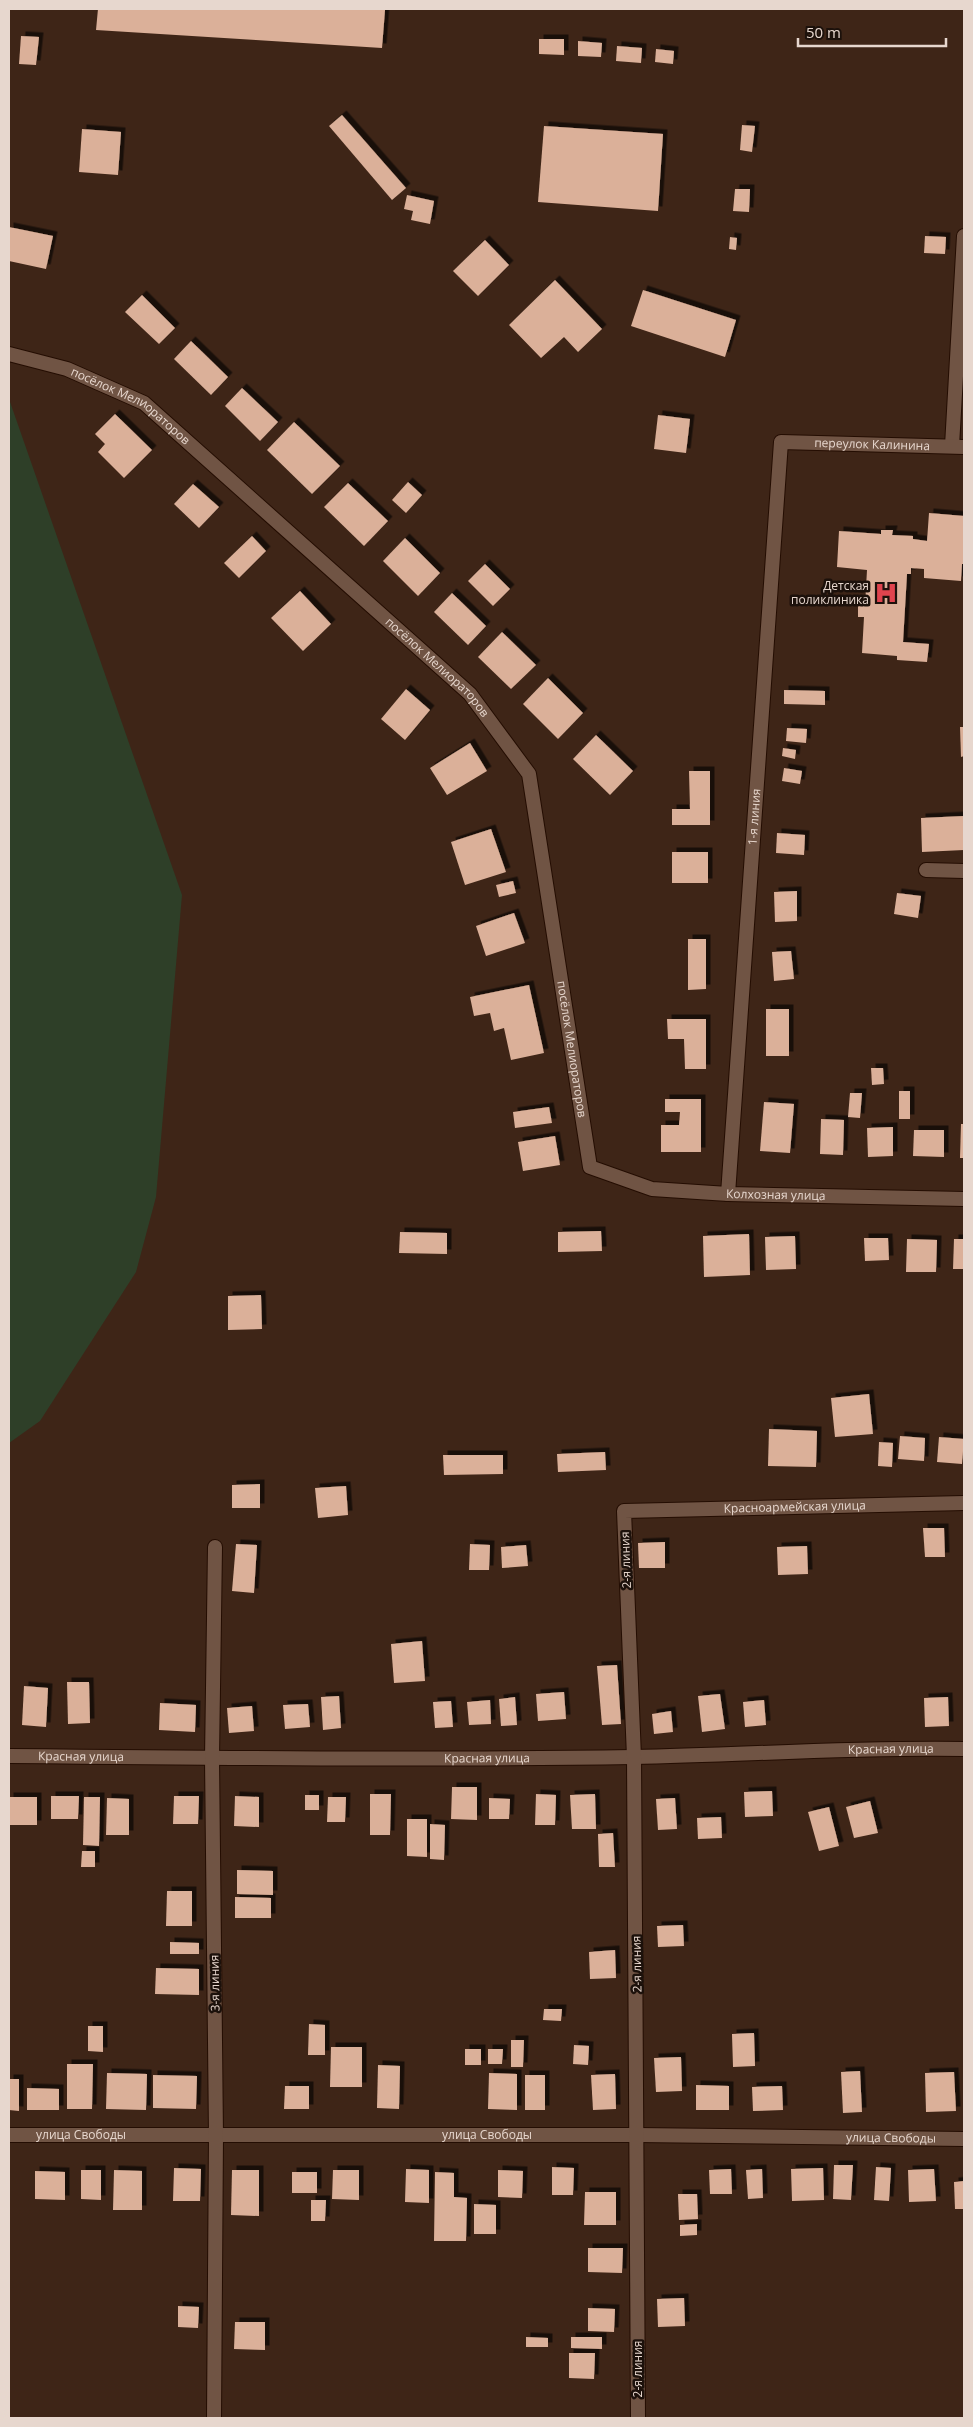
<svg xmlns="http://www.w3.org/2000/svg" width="973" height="2427" viewBox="0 0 973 2427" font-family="'Open Sans',sans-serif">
  <defs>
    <filter id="shadow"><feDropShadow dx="4.5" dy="-4.5" stdDeviation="0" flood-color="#0009"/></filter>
  </defs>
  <rect width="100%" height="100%" fill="#3e2517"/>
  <polygon fill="#2e3f28" points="9,399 182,895 156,1197 136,1272 40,1421 9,1443"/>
  <g fill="#dbb099" filter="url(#shadow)">
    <polygon points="98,9 385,10 382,48 96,30"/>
    <polygon points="21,36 39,37 36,65 19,64"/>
    <polygon points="539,39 564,39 564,55 539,54"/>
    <polygon points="578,41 602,43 601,57 578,56"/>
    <polygon points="617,46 642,48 641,63 616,61"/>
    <polygon points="656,49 674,51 673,64 655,62"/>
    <polygon points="342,115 406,188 392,200 329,126"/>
    <polygon points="742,125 755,126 752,152 740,150"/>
    <polygon points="544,126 663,134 658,211 538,202"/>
    <polygon points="82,129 121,132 118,175 79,172"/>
    <polygon points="735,189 750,189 749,212 733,211"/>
    <polygon points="407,195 434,201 430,224 411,220 413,211 404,209"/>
    <polygon points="9,227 53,236 46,269 9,261"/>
    <polygon points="925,236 946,237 945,254 924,253"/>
    <polygon points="730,237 737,238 736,250 729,249"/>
    <polygon points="485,240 509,265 478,296 453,271"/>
    <polygon points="555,280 602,329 578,352 564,337 541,358 509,325"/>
    <polygon points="643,290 736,320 725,357 631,326"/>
    <polygon points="142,295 175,328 159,344 125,312"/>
    <polygon points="191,341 228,377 211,395 174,359"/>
    <polygon points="242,388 278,422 260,441 225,406"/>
    <polygon points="115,414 152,450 124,478 98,452 105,444 95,434"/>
    <polygon points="658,415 690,419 686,453 654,449"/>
    <polygon points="294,422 340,466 312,494 267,450"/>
    <polygon points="408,482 422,495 406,513 392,500"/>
    <polygon points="348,483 388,521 364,546 324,507"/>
    <polygon points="193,484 219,507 199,528 174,504"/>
    <polygon points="929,513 964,516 964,564 962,564 961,581 924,578 924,569 911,568 911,574 907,574 903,642 929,644 927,662 897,660 897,656 862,653 864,617 858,617 858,606 865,606 867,570 837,567 839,531 881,534 881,530 893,530 892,535 913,536 913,539 927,541"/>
    <polygon points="252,536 266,551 239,578 224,563"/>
    <polygon points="405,538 440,573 418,596 383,561"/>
    <polygon points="485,564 510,589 493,606 468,581"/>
    <polygon points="300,591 331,624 303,651 271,618"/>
    <polygon points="452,593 486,626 468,645 434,612"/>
    <polygon points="502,632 536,665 511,689 478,657"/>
    <polygon points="548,678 583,713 558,739 523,704"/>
    <polygon points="406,689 430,710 405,740 381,719"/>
    <polygon points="784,690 825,691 825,705 784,704"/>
    <polygon points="960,727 964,727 964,756 961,757"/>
    <polygon points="787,728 807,729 806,743 786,741"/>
    <polygon points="596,735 633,771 610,795 573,759"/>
    <polygon points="470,743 487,771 447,795 430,768"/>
    <polygon points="783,748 796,750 795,759 782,756"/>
    <polygon points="784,768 802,771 800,784 782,781"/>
    <polygon points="689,771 710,771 710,825 672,825 672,809 690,809"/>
    <polygon points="964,816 964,850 922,852 921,818"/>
    <polygon points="491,829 506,872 465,885 451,842"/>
    <polygon points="777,833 805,835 804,855 776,853"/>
    <rect x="672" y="852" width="36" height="31"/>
    <polygon points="513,881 516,893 499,897 496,885"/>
    <polygon points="797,891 797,921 775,922 774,892"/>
    <polygon points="897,893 921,896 918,918 894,914"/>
    <polygon points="514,913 525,943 486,956 476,926"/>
    <polygon points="688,939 706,939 706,989 688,990"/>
    <polygon points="791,951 794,979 774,981 772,952"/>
    <polygon points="529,985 544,1053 511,1060 504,1028 494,1031 490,1013 474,1016 470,997"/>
    <rect x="766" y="1009" width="23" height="47"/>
    <polygon points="667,1019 706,1019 706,1069 685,1069 684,1039 668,1039"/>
    <polygon points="871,1068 883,1068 884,1084 872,1085"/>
    <rect x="899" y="1091" width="11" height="28"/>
    <polygon points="850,1093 862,1093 860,1118 848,1117"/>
    <polygon points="665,1099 701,1099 701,1152 661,1152 661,1125 679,1125 680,1112 665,1112"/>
    <polygon points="764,1102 794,1104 790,1153 760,1151"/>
    <polygon points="549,1107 552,1123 515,1128 513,1112"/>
    <polygon points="821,1119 844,1120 843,1155 820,1154"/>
    <polygon points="961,1124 964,1124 964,1158 960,1158"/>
    <polygon points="893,1127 893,1156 868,1157 867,1128"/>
    <polygon points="914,1130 944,1130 944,1157 913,1156"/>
    <polygon points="555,1136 560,1165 523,1171 518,1142"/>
    <polygon points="601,1231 602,1251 558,1252 558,1232"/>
    <polygon points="400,1232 447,1233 447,1254 399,1253"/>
    <polygon points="749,1234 750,1275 704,1277 703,1236"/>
    <polygon points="795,1236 796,1269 766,1270 765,1237"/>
    <polygon points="864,1238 888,1238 889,1260 865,1261"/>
    <polygon points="907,1239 937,1240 936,1272 906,1272"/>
    <polygon points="954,1239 964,1239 964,1269 953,1269"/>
    <polygon points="261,1295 262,1329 228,1330 228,1296"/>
    <polygon points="869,1394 873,1434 835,1437 831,1398"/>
    <polygon points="769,1429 817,1431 816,1467 768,1466"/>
    <polygon points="900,1436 925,1438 924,1461 898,1459"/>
    <polygon points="939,1437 964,1439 962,1464 937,1462"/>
    <polygon points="879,1442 893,1443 892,1467 878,1466"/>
    <polygon points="605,1452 606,1470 558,1472 557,1454"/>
    <polygon points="443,1455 503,1455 503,1474 444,1475"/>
    <polygon points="260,1484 260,1508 232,1508 232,1485"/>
    <polygon points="346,1486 348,1515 318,1518 315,1488"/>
    <polygon points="923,1528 944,1528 945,1557 925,1557"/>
    <polygon points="665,1542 665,1568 639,1568 638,1543"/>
    <polygon points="236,1544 257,1545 254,1593 232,1591"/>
    <polygon points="470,1544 490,1545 489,1570 469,1570"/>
    <polygon points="526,1545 528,1566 502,1568 501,1547"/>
    <polygon points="807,1546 808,1574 778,1575 777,1547"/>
    <polygon points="422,1641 425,1681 394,1683 391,1644"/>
    <polygon points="617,1665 621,1724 602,1725 597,1666"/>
    <polygon points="67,1682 89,1682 90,1723 68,1724"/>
    <polygon points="24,1686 48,1688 46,1727 22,1725"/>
    <polygon points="564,1692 566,1719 538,1721 536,1694"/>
    <polygon points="720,1694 725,1729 702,1732 698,1696"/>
    <polygon points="339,1696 341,1728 323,1730 321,1697"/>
    <polygon points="515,1697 517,1725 501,1726 499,1699"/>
    <polygon points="948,1697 949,1726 925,1727 924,1698"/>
    <polygon points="490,1700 491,1724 469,1725 467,1702"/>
    <polygon points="764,1700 766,1725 745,1727 743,1702"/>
    <polygon points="451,1701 453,1727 435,1728 433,1702"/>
    <polygon points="160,1703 196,1705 195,1732 159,1730"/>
    <polygon points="308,1704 310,1727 285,1729 283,1705"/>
    <polygon points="252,1706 254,1731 229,1733 227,1708"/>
    <polygon points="671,1711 673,1732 654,1734 652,1714"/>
    <polygon points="452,1787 477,1787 477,1820 451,1819"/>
    <polygon points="772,1791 773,1816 745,1817 744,1792"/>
    <polygon points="370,1794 391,1794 390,1835 370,1835"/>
    <polygon points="536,1794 556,1795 555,1825 535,1825"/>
    <polygon points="595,1794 596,1829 572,1829 570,1795"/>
    <rect x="305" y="1795" width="14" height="15"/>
    <polygon points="51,1796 79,1796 78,1819 51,1819"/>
    <polygon points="174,1796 199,1796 198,1824 173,1824"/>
    <polygon points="235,1796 259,1797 259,1827 234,1826"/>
    <rect x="9" y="1797" width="28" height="28"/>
    <polygon points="84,1797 100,1797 99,1846 83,1845"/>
    <polygon points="328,1797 346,1797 345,1822 327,1822"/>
    <polygon points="107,1798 129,1799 129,1835 106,1835"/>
    <polygon points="489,1798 510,1799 509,1819 489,1819"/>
    <polygon points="675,1798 677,1829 658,1830 656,1799"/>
    <polygon points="870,1801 878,1833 854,1838 846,1807"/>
    <polygon points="829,1807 839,1846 819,1851 808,1812"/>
    <polygon points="721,1817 722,1838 698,1839 697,1818"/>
    <polygon points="407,1819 427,1819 427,1857 407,1856"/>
    <polygon points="430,1824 445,1825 444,1860 430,1859"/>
    <polygon points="613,1833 615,1867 599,1867 598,1834"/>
    <polygon points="82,1851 95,1851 95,1867 81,1867"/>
    <polygon points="237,1870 273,1871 273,1895 237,1894"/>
    <polygon points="167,1891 192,1891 192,1926 166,1926"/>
    <polygon points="235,1897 271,1898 271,1918 235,1918"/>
    <polygon points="683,1925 684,1946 658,1947 657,1926"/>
    <polygon points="170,1942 199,1943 199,1954 170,1954"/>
    <polygon points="615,1950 616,1978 590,1979 589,1952"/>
    <polygon points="156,1968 199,1969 199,1995 155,1994"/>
    <polygon points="544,2009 562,2009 561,2021 543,2020"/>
    <polygon points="309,2024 325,2025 325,2055 308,2055"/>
    <polygon points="88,2026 103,2026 103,2052 88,2051"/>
    <polygon points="754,2033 755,2066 733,2067 732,2034"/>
    <polygon points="511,2040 524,2040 523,2067 511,2067"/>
    <polygon points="574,2045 589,2046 588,2065 573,2064"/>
    <polygon points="331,2047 362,2047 362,2087 330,2087"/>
    <rect x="465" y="2049" width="16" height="16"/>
    <polygon points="488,2049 503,2049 502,2064 488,2064"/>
    <polygon points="681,2057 682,2091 656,2092 654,2058"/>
    <polygon points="67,2064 93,2064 92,2109 67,2109"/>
    <polygon points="378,2065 400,2066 399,2109 377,2108"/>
    <polygon points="860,2071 862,2112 843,2113 841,2072"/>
    <polygon points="954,2072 956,2111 926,2112 925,2073"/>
    <polygon points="107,2073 147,2074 146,2110 106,2109"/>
    <polygon points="489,2073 517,2074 517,2110 488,2109"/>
    <polygon points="615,2074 616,2109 593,2110 591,2075"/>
    <polygon points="153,2075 197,2076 196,2109 153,2108"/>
    <rect x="525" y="2075" width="20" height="35"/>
    <polygon points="9,2079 19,2079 19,2111 9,2110"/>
    <polygon points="696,2085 729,2086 729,2110 696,2110"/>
    <polygon points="285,2086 309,2086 309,2109 284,2109"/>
    <polygon points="782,2086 783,2110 753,2111 752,2087"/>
    <polygon points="27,2088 59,2089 59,2110 27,2110"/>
    <polygon points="834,2165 853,2165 851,2200 833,2199"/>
    <polygon points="552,2167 574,2168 573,2195 552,2195"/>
    <polygon points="876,2167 891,2168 889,2201 874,2200"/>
    <polygon points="174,2168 201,2169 200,2201 173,2201"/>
    <polygon points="823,2168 824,2200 792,2201 791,2169"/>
    <polygon points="406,2169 429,2170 429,2203 405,2202"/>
    <polygon points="731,2169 732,2194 710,2194 709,2170"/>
    <polygon points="762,2169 763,2198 748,2199 746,2170"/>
    <polygon points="934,2169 936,2201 909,2202 908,2170"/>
    <polygon points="81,2170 101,2170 101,2200 81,2199"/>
    <polygon points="114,2170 142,2171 142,2210 113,2210"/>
    <polygon points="232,2170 259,2170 259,2216 231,2215"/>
    <polygon points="333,2170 359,2170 359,2200 332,2199"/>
    <polygon points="498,2170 523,2171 522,2198 498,2197"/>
    <polygon points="35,2171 65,2172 65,2200 35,2199"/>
    <rect x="292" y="2172" width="25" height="21"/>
    <polygon points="435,2172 454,2173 454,2197 467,2198 466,2241 434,2241"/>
    <polygon points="964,2181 964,2209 955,2209 954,2182"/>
    <polygon points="585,2192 616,2192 616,2225 584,2225"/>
    <polygon points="678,2194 697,2194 698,2219 679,2220"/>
    <polygon points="311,2200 326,2200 325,2221 311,2221"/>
    <polygon points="474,2204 496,2205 496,2234 474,2234"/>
    <polygon points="697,2224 697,2235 680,2236 680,2225"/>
    <polygon points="588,2248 623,2248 622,2273 588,2272"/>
    <polygon points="684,2298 685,2326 658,2327 657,2299"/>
    <polygon points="178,2306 199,2307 198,2328 178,2327"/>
    <polygon points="588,2308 615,2309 614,2332 588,2331"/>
    <polygon points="235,2322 265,2322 265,2350 234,2349"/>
    <polygon points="526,2337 548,2338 548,2347 526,2347"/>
    <polygon points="571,2337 602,2337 602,2349 571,2348"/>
    <polygon points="569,2353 595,2353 594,2379 569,2378"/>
  </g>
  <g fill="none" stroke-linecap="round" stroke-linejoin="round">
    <defs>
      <g id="minor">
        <path id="s1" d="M9 354 67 369 144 403 470 694 529 774 590 1167 652 1189 728 1194 964 1199"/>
        <polyline points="952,446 964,236"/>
        <polyline points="926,870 964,871"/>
        <path id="s2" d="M728 1194 781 442 964 447"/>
        <path id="s3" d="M9 1756C217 1758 425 1760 633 1757 744 1755 854 1747 964 1749"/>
        <path id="s4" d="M9 2135H638L964 2139"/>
        <polyline points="214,2418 216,2136 212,1758 215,1547"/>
        <path id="s5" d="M638 2418 634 1757 624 1511 964 1503"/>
      </g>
    </defs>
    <use href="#minor" stroke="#240d02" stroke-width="16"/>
    <use href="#minor" stroke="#705444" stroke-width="14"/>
  </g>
  <defs>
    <symbol id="hospital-bare" viewBox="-9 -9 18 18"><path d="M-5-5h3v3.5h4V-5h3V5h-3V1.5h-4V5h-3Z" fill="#e0444e" stroke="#1c110b" stroke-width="2.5" paint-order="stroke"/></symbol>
  </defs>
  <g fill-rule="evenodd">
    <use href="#hospital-bare" x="870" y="577" width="32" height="32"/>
  </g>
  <g text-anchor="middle" stroke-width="5" stroke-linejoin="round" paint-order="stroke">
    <g font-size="12" fill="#e7d7ce" stroke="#1c110b">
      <text dy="4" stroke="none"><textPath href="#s1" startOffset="134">посёлок Мелиораторов</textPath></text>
      <text dy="4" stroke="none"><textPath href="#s2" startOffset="845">переулок Калинина</textPath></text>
      <text dy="4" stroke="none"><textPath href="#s1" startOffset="539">посёлок Мелиораторов</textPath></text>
      <text dy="4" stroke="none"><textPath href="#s2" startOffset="378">1-я линия</textPath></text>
      <text dy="4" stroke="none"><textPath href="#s1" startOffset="959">посёлок Мелиораторов</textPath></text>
      <text dy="4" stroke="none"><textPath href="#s1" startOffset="1268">Колхозная улица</textPath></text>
      <text dy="4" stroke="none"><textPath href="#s5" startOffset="1078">Красноармейская улица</textPath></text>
      <text transform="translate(626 1560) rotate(-92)" y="4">2-я линия</text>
      <text dy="4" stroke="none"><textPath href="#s3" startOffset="882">Красная улица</textPath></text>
      <text dy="4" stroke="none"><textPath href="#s3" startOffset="72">Красная улица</textPath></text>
      <text dy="4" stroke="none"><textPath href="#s3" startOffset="478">Красная улица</textPath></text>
      <text transform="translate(637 1964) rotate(-91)" y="4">2-я линия</text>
      <text transform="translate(215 1983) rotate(-91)" y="4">3-я линия</text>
      <text dy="4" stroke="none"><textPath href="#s4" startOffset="72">улица Свободы</textPath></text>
      <text dy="4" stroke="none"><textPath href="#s4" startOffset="478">улица Свободы</textPath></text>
      <text dy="4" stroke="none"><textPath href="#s4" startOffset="882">улица Свободы</textPath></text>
      <text transform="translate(638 2369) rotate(-90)" y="4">2-я линия</text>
    </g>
    <g font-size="12" fill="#e7d7ce" stroke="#1c110b" text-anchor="end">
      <text x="869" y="590">Детская<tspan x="869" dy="14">поликлиника</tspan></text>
    </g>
  </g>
  <rect width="973" height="2427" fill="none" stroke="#e7d7ce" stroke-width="20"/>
  <path d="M798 38v8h148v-8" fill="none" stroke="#e7d7ce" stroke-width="2.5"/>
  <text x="806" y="38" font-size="15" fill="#e7d7ce" stroke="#1c110b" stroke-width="4" paint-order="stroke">50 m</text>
</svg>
